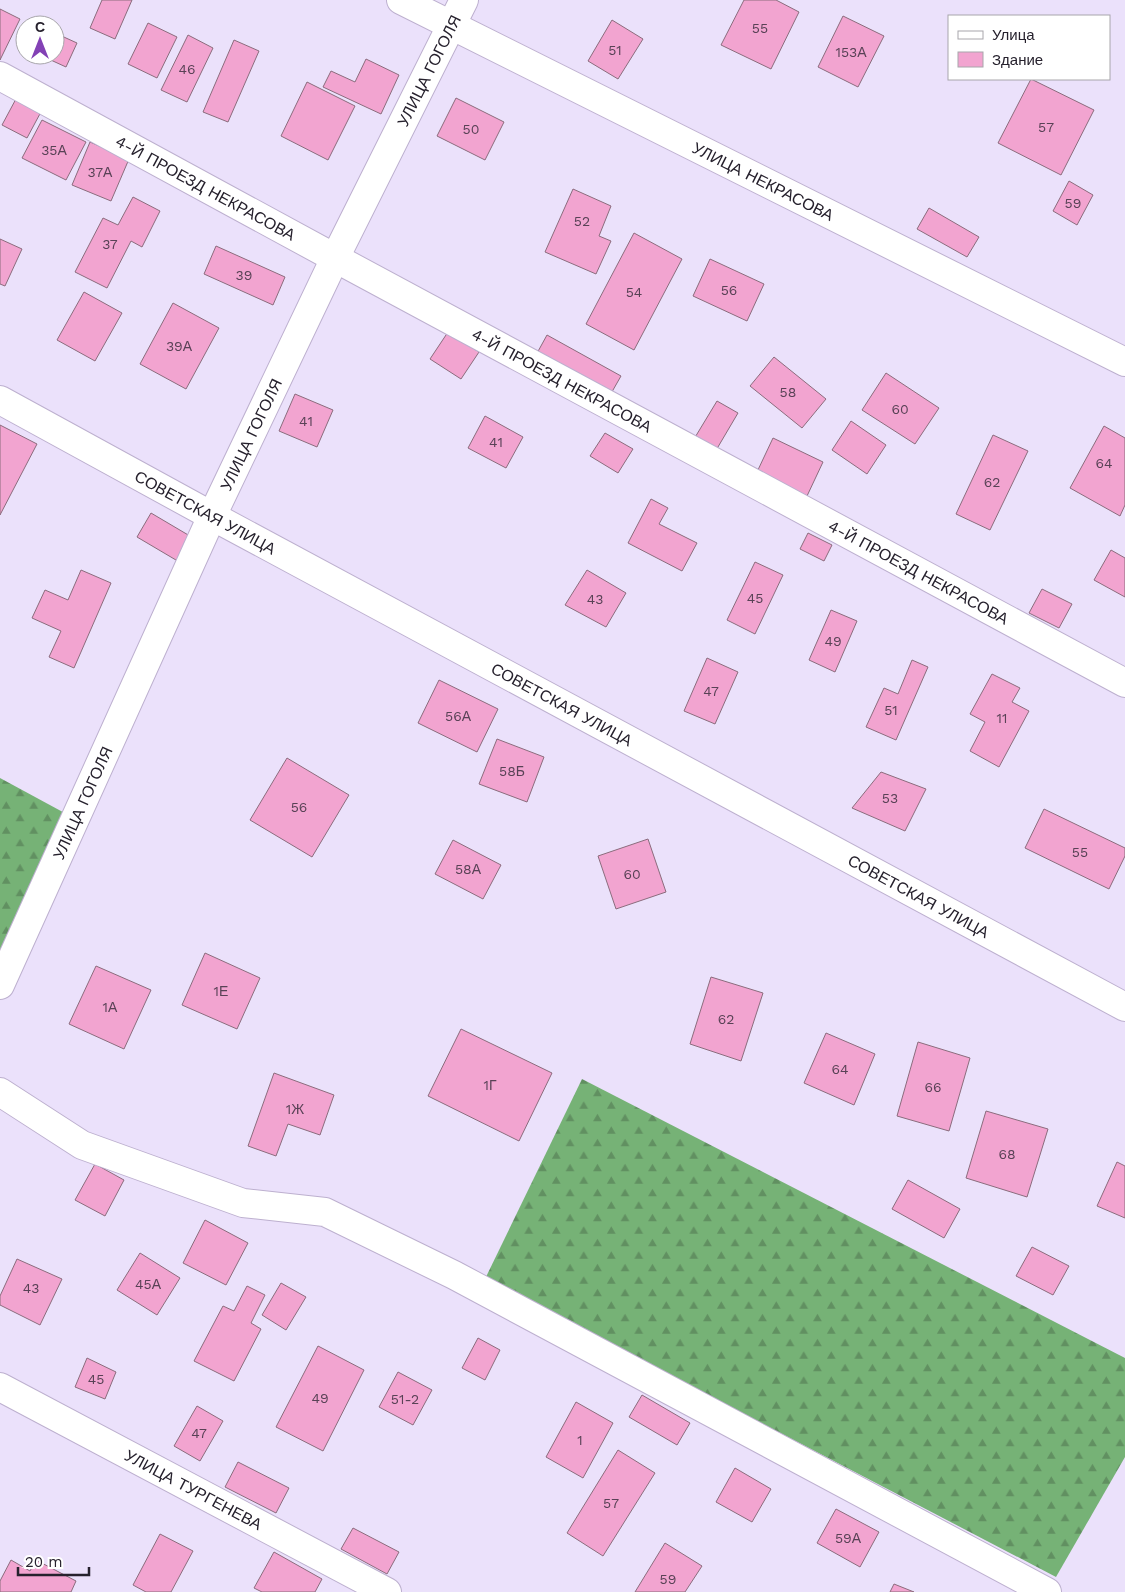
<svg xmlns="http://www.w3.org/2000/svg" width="1125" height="1592" viewBox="0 0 1125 1592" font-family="'Work Sans',sans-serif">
  <defs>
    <pattern id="forest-firs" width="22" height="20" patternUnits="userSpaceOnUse" patternTransform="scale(1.25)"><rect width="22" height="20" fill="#76b276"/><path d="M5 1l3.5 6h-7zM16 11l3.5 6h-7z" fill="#619061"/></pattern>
  </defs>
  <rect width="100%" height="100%" fill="#ebe1fb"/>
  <g fill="url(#forest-firs)">
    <polygon points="0,778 72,817 0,974"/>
    <polygon points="582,1079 1125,1358 1125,1457 1056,1577 485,1279"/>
  </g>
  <g fill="#f2a4d0" stroke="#8b6c7d">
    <polygon points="102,0 132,0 115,39 90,28"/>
    <polygon points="744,0 776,0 799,12 771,69 721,45"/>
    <polygon points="0,9 20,19 0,60"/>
    <polygon points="843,16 884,36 858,87 818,67"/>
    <polygon points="612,20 643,39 618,79 588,61"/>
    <polygon points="148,23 177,37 157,78 128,64"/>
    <polygon points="55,33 77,43 66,67 42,56 55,55"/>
    <polygon points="188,35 213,48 187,102 161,90"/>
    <polygon points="234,40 259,51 228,122 203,112"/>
    <polygon points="366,59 399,75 381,114 323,87 331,71 355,82"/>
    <polygon points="1031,79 1094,110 1061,175 998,143"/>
    <polygon points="307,82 355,106 328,160 281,136"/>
    <polygon points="17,97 42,110 27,138 2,125"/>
    <polygon points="456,98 504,122 485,160 437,136"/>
    <polygon points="42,120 86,142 66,180 22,158"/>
    <polygon points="90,142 129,159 111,201 72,185"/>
    <polygon points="1069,181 1093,195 1077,225 1053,211"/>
    <polygon points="573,189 611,206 599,236 611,241 596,274 545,252"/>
    <polygon points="133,197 160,211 142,247 131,241 107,288 75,272 103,218 118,225"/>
    <polygon points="929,208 979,237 967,257 917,229"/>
    <polygon points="634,233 682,259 634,350 586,324"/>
    <polygon points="0,239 22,249 5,286 0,284"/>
    <polygon points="216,246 285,277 273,305 204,274"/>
    <polygon points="710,259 764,284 747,321 693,296"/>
    <polygon points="84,292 122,313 95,361 57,340"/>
    <polygon points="173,303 219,328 186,389 140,364"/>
    <polygon points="448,332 479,352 461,379 430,359"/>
    <polygon points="547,335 621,376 609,397 536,355"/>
    <polygon points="774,357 826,399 802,428 750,386"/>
    <polygon points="886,373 939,408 915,444 862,410"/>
    <polygon points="295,394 333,410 317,447 279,431"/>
    <polygon points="717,401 738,413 715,452 694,439"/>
    <polygon points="485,416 523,437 506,468 468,448"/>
    <polygon points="851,421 886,445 867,474 832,450"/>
    <polygon points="0,425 37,444 0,515"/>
    <polygon points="1104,426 1125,438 1125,505 1120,516 1070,488"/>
    <polygon points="605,433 633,449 618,473 590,456"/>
    <polygon points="993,435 1028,451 990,530 956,514"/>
    <polygon points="773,438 823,462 807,496 757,472"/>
    <polygon points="651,499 668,508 659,524 697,543 682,571 628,543"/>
    <polygon points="151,513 195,539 181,563 137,537"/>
    <polygon points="808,533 832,545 824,561 800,549"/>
    <polygon points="1111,550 1125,558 1125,597 1094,580"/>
    <polygon points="755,562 783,575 755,634 727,620"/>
    <polygon points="81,570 111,583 74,668 49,657 61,631 32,618 45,590 68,600"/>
    <polygon points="587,570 626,593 606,627 565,605"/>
    <polygon points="1042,589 1072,604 1059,628 1029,613"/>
    <polygon points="831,610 857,621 835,672 809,660"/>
    <polygon points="707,658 738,672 715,724 684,711"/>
    <polygon points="912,660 928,667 896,740 866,727 884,688 898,694"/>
    <polygon points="992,674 1020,688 1012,702 1029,711 999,767 970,751 985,722 970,714"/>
    <polygon points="439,680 498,709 477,752 418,723"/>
    <polygon points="497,739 544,757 527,802 479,784"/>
    <polygon points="287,758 349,795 312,857 250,820"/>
    <polygon points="881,772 926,789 905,831 852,808"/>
    <polygon points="1044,809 1125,848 1125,856 1109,889 1025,848"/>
    <polygon points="648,839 666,892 616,909 598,856"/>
    <polygon points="453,840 501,865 483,899 435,874"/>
    <polygon points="205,953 260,978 237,1029 182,1005"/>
    <polygon points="96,966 151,990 124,1049 69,1024"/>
    <polygon points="711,977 763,993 741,1061 690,1044"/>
    <polygon points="461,1029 552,1073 519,1141 428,1096"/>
    <polygon points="826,1033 875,1054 854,1105 804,1083"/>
    <polygon points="918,1042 970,1058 949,1131 897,1116"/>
    <polygon points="274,1073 334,1095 320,1135 288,1124 276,1156 248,1146"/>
    <polygon points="986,1111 1048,1129 1027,1197 966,1178"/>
    <polygon points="1117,1162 1125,1166 1125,1218 1097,1206"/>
    <polygon points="95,1164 124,1180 105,1216 75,1200"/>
    <polygon points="908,1180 960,1209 944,1238 892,1209"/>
    <polygon points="205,1220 248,1243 226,1285 183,1263"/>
    <polygon points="1032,1247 1069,1266 1053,1295 1016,1276"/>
    <polygon points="140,1253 180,1278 157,1315 117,1290"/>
    <polygon points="17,1259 62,1279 40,1325 0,1305 0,1296"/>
    <polygon points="281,1283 306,1297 286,1330 262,1315"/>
    <polygon points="247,1286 265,1295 251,1323 261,1329 234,1381 194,1361 223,1306 234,1311"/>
    <polygon points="478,1338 500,1350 485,1380 462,1368"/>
    <polygon points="318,1346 364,1370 323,1451 276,1427"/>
    <polygon points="87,1358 116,1372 105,1399 75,1387"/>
    <polygon points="398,1372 432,1390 413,1425 379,1407"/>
    <polygon points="642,1395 690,1423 677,1445 629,1417"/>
    <polygon points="576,1402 613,1423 583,1478 546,1457"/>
    <polygon points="197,1406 223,1421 200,1461 174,1446"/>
    <polygon points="618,1450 655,1473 603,1556 567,1533"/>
    <polygon points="238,1462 289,1488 276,1513 225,1487"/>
    <polygon points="735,1468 771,1489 752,1522 716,1502"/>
    <polygon points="836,1509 879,1532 860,1567 817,1543"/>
    <polygon points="353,1528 399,1552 387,1574 341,1549"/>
    <polygon points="160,1534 193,1551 171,1592 146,1592 133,1585"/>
    <polygon points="665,1543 702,1566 685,1592 635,1592"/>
    <polygon points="274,1552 322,1579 315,1592 262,1592 254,1588"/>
    <polygon points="11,1560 30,1571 36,1560 76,1581 71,1592 0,1592 0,1581"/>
    <polygon points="894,1584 914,1592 890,1592"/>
  </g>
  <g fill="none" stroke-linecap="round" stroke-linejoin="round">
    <defs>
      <g id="minor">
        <path id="s1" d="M401 0 1125 362"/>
        <path id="s2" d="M0 76 335 258 1125 683"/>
        <polyline points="0,1092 82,1145 243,1203 325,1212 454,1275 1047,1592"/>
        <path id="s3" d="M0 1387 387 1592"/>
      </g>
      <g id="tertiary">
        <path id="s4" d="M0 400 212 516 1125 1007"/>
        <path id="s5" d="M0 985 212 516 335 258 464 0"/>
      </g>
    </defs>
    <use href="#minor" stroke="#bdb0cf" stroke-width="30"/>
    <use href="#tertiary" stroke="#bdb0cf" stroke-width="30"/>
    <use href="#minor" stroke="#fff" stroke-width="28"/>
    <use href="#tertiary" stroke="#fff" stroke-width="28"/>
  </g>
  <g text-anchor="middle" stroke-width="4" stroke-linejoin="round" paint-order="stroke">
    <g font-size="14" fill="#594256">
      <text x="760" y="33">55</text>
      <text x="615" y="55">51</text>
      <text x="851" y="57">153А</text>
      <text x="187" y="74">46</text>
      <text x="1046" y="132">57</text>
      <text x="471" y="134">50</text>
      <text x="54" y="155">35А</text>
      <text x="100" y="177">37А</text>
      <text x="1073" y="208">59</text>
      <text x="582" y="226">52</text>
      <text x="110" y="249">37</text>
      <text x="244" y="280">39</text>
      <text x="729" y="295">56</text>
      <text x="634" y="297">54</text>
      <text x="179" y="351">39А</text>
      <text x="788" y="397">58</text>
      <text x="900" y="414">60</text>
      <text x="306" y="426">41</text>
      <text x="496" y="447">41</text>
      <text x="1104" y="468">64</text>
      <text x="992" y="487">62</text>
      <text x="755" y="603">45</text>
      <text x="595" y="604">43</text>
      <text x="833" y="646">49</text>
      <text x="711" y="696">47</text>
      <text x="891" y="715">51</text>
      <text x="458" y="721">56А</text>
      <text x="1002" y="723">11</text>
      <text x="512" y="776">58Б</text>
      <text x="890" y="803">53</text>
      <text x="299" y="812">56</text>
      <text x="1080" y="857">55</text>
      <text x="468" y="874">58А</text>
      <text x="632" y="879">60</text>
      <text x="221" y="996">1Е</text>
      <text x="110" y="1012">1А</text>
      <text x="726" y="1024">62</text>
      <text x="840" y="1074">64</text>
      <text x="490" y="1090">1Г</text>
      <text x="933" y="1092">66</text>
      <text x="295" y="1114">1Ж</text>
      <text x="1007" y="1159">68</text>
      <text x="148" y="1289">45А</text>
      <text x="31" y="1293">43</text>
      <text x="96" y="1384">45</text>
      <text x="320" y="1403">49</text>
      <text x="405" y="1404">51-2</text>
      <text x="199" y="1438">47</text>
      <text x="580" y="1445">1</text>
      <text x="611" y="1508">57</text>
      <text x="848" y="1543">59А</text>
      <text x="668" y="1584">59</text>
    </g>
    <g font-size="16" fill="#26212d" stroke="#fff">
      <text dy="6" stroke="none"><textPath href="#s5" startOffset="1010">УЛИЦА ГОГОЛЯ</textPath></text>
      <text dy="6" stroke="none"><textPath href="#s1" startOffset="405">УЛИЦА НЕКРАСОВА</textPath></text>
      <text dy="6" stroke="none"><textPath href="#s2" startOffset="234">4-Й ПРОЕЗД НЕКРАСОВА</textPath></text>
      <text dy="6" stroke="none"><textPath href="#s2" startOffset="639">4-Й ПРОЕЗД НЕКРАСОВА</textPath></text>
      <text dy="6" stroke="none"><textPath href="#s5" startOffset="605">УЛИЦА ГОГОЛЯ</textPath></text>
      <text dy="6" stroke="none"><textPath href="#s4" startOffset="234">СОВЕТСКАЯ УЛИЦА</textPath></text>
      <text dy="6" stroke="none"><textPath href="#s2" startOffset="1044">4-Й ПРОЕЗД НЕКРАСОВА</textPath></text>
      <text dy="6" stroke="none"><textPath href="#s4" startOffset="639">СОВЕТСКАЯ УЛИЦА</textPath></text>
      <text dy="6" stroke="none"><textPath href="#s5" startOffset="200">УЛИЦА ГОГОЛЯ</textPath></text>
      <text dy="6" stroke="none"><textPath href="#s4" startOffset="1044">СОВЕТСКАЯ УЛИЦА</textPath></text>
      <text dy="6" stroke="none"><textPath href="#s3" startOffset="219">УЛИЦА ТУРГЕНЕВА</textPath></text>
    </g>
  </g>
  <rect x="948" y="15" width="162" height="65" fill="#ffffff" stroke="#a8a6ab"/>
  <rect x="958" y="31" width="25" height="8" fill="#ffffff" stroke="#a8a6ab"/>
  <text x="992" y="40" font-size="15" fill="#26212d">Улица</text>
  <rect x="958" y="52" width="25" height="15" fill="#f2a4d0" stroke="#a8a6ab"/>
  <text x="992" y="65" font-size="15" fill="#26212d">Здание</text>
  <g transform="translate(40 40)"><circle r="24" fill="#ffffff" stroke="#a8a6ab"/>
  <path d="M0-4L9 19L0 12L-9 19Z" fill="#8341b5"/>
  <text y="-8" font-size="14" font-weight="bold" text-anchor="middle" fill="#26212d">С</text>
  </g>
  <path d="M18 1567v8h71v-8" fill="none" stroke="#26212d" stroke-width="2.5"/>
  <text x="25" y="1567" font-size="15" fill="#26212d" stroke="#ffffff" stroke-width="4" paint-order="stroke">20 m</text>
</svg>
